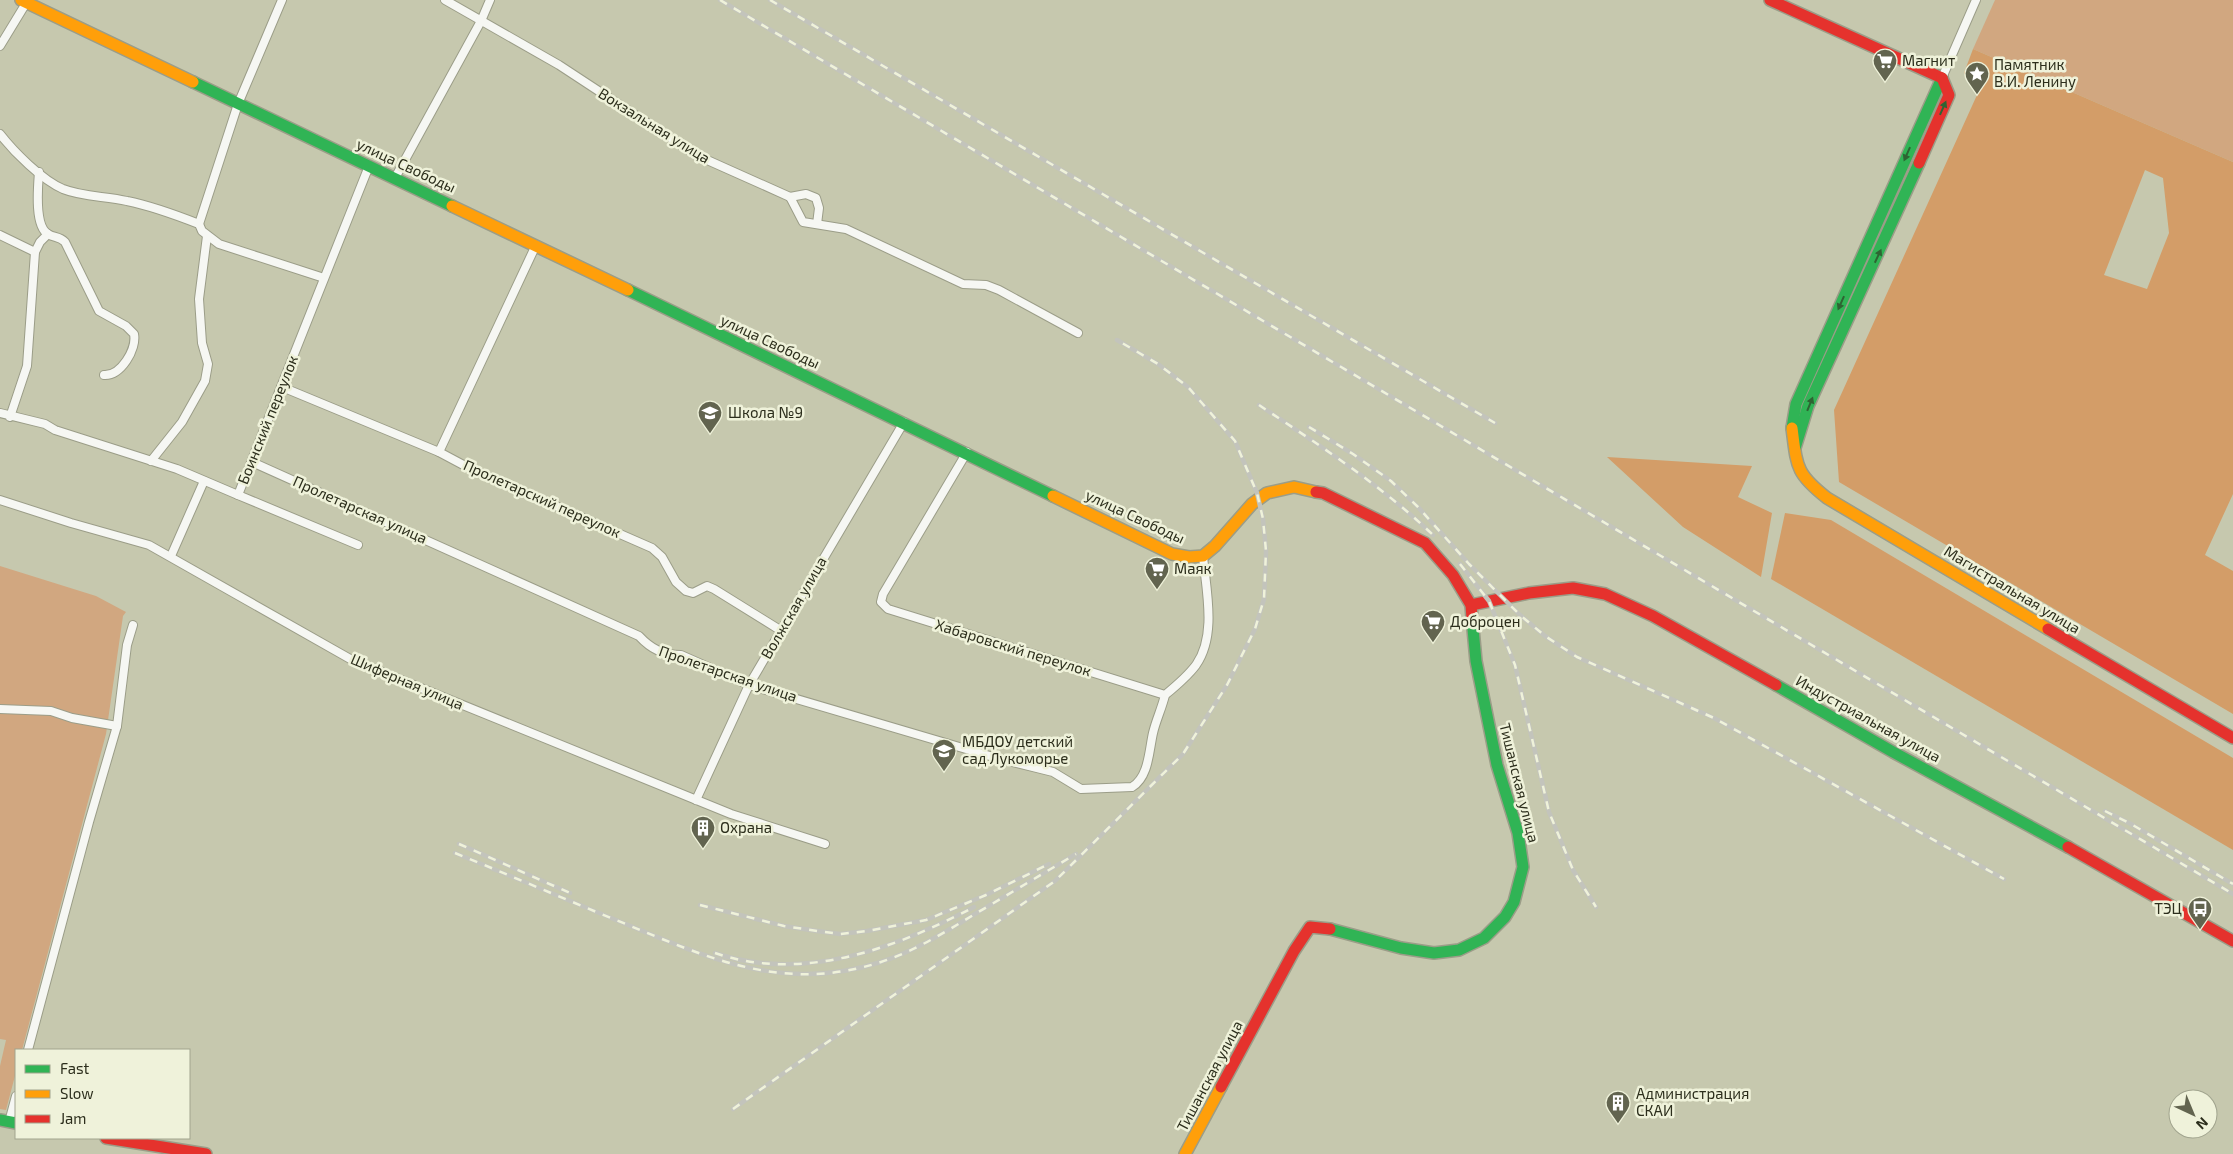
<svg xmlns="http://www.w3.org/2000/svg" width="2233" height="1154" viewBox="0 0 2233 1154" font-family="'Exo 2',sans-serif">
  <rect width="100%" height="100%" fill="#c6c8ae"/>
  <g fill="#d1a780">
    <polygon points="1995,0 2233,0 2233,162 1973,49"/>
    <polygon points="0,566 96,596 126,612 123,616 106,734 22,1050 16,1050 16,1072 6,1110 0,1109 0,1066 6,1040 0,1039"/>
  </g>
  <g fill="#d39d68" fill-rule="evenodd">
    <path d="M1973 49 2233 162V494L2205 555 2233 571V714L1839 482 1834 410 1977 95 1964 73ZM2145 170 2163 178 2169 233 2147 289 2104 275Z"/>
    <polygon points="1607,457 1752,466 1738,497 1772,513 1761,577 1683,527"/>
    <polygon points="1785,513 1831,520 2233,758 2233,850 1771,579"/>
  </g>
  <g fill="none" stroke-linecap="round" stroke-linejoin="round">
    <defs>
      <g id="street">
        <polyline points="445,0 559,65 696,155 790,197 803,222 846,229 963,284 986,285 999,290 1078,333"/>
        <polyline points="0,46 28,0"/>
        <polyline points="1942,78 1976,0"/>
        <path d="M0 134C14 152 42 180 63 189 83 197 106 196 127 201 152 206 176 215 199 224L202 231 219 244 324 278"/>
        <path d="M39 172C38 186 34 226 48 234 54 238 59 236 65 242L99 311 126 326 134 334C137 349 121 376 104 375"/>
        <polyline points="395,178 481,21 490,0"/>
        <polyline points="790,197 806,194 816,198 819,208 817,224"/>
        <polyline points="199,224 238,104 282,0"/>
        <polyline points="0,235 35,252"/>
        <polyline points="282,387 439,452 469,468 652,548 662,557 676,582 686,591 693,593 707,586 714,589 780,630"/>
        <polyline points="0,413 45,424 55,430 177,469 238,495 369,166"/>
        <polyline points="10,417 27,366 35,252 40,242 48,234"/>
        <polyline points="439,452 536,245"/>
        <path d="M967 452 883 594 881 602 888 609 1165 695C1176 686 1187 677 1196 665 1217 635 1206 590 1203 556"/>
        <polyline points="151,461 182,422 205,381 208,364 202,343 199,299 207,236"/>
        <path d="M252 462 639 636C651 649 663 655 681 655L749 685 1000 759 1053 772 1081 789 1132 787C1149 777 1149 750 1153 733 1156 720 1162 708 1165 695"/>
        <polyline points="238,495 358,545"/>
        <polyline points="0,500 71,523 149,545 352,660 731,814 825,844"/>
        <polyline points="171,556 204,481"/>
        <polyline points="0,709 51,711 72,718 117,726"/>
        <polyline points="696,800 749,685 904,422"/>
        <polyline points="28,1050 89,822 117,726 127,645 133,625"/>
        <polyline points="9,1122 16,1096"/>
      </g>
      <g id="fast">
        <polyline points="193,82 452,206"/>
        <polyline points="628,290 1053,496"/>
        <polyline points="1792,428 1796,404 1942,78"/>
        <polyline points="1795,448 1808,406 1919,163"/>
        <polyline points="1776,685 1893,752 2068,847"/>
        <polyline points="1330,929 1401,948 1434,953 1459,950 1484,938 1505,917 1514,902 1523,867 1518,833 1497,765 1476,661 1472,618"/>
        <polyline points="0,1120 16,1123"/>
      </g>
      <g id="slow">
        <polyline points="21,0 193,82"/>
        <polyline points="452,206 628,290"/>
        <path d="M1792 428C1797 466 1795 473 1827 498L2048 629"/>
        <polyline points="1053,496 1172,554 1189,557 1203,556 1215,546 1252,504 1267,493 1294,487 1316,492"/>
        <polyline points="1185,1154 1221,1087"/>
      </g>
      <g id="jam">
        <polyline points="1770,0 1942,78"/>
        <polyline points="1919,163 1949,95 1942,78"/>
        <polyline points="1316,492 1323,493 1425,543 1453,575 1471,605 1472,618"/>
        <polyline points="1471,605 1529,593 1573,588 1605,594 1653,616 1776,685"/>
        <polyline points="2048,629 2233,738"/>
        <polyline points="2068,847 2233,941"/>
        <polyline points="1221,1087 1294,951 1310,927 1330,929"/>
        <polyline points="106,1138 206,1154"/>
      </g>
    </defs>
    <use href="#street" stroke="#9b9d88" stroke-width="10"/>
    <use href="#fast" stroke="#9b9d88" stroke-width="14"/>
    <use href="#slow" stroke="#9b9d88" stroke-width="14"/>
    <use href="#jam" stroke="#9b9d88" stroke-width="14"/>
    <use href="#street" stroke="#f6f7f3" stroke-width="8"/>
    <use href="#fast" stroke="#30b455" stroke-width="11"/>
    <use href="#slow" stroke="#ff9f0a" stroke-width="11"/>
    <use href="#jam" stroke="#e5322d" stroke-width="11"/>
    <defs>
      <g id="rail">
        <polyline points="720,0 2233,894"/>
        <polyline points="770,0 1495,423"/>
        <path d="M1259 405C1319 445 1381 485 1433 535"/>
        <polyline points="1309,427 1353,454 1391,481 1418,507 1469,564 1520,615 1545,636 1577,657 1714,718 2004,879"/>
        <polyline points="1460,564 1489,601 1515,665 1549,812 1573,870 1596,907"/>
        <polyline points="2105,811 2131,824 2233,884"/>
        <polyline points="459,844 570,893"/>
        <path d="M455 853C509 875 562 898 616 920 706 957 782 994 881 962 915 951 945 932 975 914 1009 894 1042 874 1076 854"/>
        <polyline points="700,905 784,926 817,931 840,934 867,931 926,920 986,895 1049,864"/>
        <path d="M715 953C803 983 896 948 974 907"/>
        <polyline points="733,1109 1055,881 1183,754 1227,685 1255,629 1264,599 1266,551 1263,519 1257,493 1235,441 1188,387 1158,364 1117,340"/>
      </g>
    </defs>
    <use href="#rail" stroke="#c3c4bc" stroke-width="4.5"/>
    <use href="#rail" stroke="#eff2da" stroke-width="2.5" stroke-dasharray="8" stroke-linecap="butt"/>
  </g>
  <defs><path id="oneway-solid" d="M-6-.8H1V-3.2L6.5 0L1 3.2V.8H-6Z" transform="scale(1.25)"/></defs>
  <g fill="#2e6433">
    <use href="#oneway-solid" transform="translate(1943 108) rotate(-66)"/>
    <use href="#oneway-solid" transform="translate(1907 154) rotate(114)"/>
    <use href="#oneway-solid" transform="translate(1878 256) rotate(-65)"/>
    <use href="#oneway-solid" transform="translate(1841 303) rotate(114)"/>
    <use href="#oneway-solid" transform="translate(1810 404) rotate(-68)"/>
  </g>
  <defs>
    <symbol id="supermarket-pin" viewBox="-11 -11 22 30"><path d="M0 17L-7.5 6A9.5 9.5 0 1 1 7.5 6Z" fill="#62644f" stroke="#eff2da"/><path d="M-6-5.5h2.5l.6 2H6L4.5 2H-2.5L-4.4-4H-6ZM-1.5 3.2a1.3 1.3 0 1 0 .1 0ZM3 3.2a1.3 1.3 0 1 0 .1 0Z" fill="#fff"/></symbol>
    <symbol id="sight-pin" viewBox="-11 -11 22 30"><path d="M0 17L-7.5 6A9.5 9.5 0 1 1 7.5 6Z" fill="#62644f" stroke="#eff2da"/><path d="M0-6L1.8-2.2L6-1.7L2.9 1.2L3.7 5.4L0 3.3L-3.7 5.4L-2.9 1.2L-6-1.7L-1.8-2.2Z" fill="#fff"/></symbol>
    <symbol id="school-pin" viewBox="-11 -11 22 30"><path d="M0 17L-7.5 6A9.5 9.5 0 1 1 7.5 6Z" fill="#62644f" stroke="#eff2da"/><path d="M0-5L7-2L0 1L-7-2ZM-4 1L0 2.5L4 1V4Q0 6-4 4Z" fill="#fff"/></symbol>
    <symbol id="building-pin" viewBox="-11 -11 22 30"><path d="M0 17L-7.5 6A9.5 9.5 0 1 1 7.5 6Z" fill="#62644f" stroke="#eff2da"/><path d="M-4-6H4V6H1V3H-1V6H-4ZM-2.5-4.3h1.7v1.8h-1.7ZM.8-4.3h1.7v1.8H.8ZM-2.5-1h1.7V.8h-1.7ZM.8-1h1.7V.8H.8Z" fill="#fff"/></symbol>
    <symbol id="bus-pin" viewBox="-11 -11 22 30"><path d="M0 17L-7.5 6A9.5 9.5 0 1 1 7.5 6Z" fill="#62644f" stroke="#eff2da"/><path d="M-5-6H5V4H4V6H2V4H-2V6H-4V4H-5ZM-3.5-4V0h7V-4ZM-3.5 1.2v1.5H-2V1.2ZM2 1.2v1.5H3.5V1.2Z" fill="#fff"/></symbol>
  </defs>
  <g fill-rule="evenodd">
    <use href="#supermarket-pin" x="1871" y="47" width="28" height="38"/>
    <use href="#sight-pin" x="1963" y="60" width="28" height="38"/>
    <use href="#school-pin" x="696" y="399" width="28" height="38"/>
    <use href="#supermarket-pin" x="1143" y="555" width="28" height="38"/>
    <use href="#supermarket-pin" x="1419" y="608" width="28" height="38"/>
    <use href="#school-pin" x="930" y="737" width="28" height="38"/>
    <use href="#building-pin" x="689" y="814" width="28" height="38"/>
    <use href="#bus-pin" x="2186" y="895" width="28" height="38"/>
    <use href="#building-pin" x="1604" y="1089" width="28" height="38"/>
  </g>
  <g text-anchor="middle" stroke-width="5" stroke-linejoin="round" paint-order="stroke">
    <g font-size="15" fill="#2c2e1c" stroke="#eff2da" text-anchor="start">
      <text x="1902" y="66">Магнит</text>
      <text x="1994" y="70">Памятник<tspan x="1994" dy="17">В.И. Ленину</tspan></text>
      <text x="728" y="418">Школа №9</text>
      <text x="1174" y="574">Mаяк</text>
      <text x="1450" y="627">Доброцен</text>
      <text x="962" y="747">МБДОУ детский<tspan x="962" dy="17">сад Лукоморье</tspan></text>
      <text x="720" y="833">Охрана</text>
      <text x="2182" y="914" text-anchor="end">ТЭЦ</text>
      <text x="1636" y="1099">Администрация<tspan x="1636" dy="17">СКАИ</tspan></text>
    </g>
    <g font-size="15" fill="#2c2e1c" stroke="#eff2da">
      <text transform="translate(654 126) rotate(32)" y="5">Вокзальная улица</text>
      <text transform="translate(406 166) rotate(25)" y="5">улица Свободы</text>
      <text transform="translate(770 342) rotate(25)" y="5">улица Свободы</text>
      <text transform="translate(268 420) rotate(-68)" y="5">Боинский переулок</text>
      <text transform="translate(542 499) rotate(24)" y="5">Пролетарский переулок</text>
      <text transform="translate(360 510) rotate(24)" y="5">Пролетарская улица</text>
      <text transform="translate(1135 517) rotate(25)" y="5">улица Свободы</text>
      <text transform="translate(2012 590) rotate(31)" y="5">Магистральная улица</text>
      <text transform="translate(794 608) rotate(-60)" y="5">Волжская улица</text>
      <text transform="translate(1013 648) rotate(17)" y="5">Хабаровский переулок</text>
      <text transform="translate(728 674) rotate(19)" y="5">Пролетарская улица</text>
      <text transform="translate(407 682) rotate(23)" y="5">Шиферная улица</text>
      <text transform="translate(1868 719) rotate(29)" y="5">Индустриальная улица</text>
      <text transform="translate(1519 783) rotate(76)" y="5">Тишанская улица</text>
      <text transform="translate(1210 1076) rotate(-62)" y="5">Тишанская улица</text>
    </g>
  </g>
  <rect x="15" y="1049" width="175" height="90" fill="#eff2da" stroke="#a1a48e"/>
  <rect x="25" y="1065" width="25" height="8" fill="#30b455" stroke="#a1a48e"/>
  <text x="60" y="1074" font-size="15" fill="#2c2e1c">Fast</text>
  <rect x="25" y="1090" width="25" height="8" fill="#ff9f0a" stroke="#a1a48e"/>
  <text x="60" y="1099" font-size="15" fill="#2c2e1c">Slow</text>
  <rect x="25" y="1115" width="25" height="8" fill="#e5322d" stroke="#a1a48e"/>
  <text x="60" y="1124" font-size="15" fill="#2c2e1c">Jam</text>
  <g transform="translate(2193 1114) rotate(136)"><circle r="24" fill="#eff2da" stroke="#a1a48e"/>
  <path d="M0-4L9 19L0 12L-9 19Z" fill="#62644f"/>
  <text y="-8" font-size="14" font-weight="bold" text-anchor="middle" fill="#2c2e1c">N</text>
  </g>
</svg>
